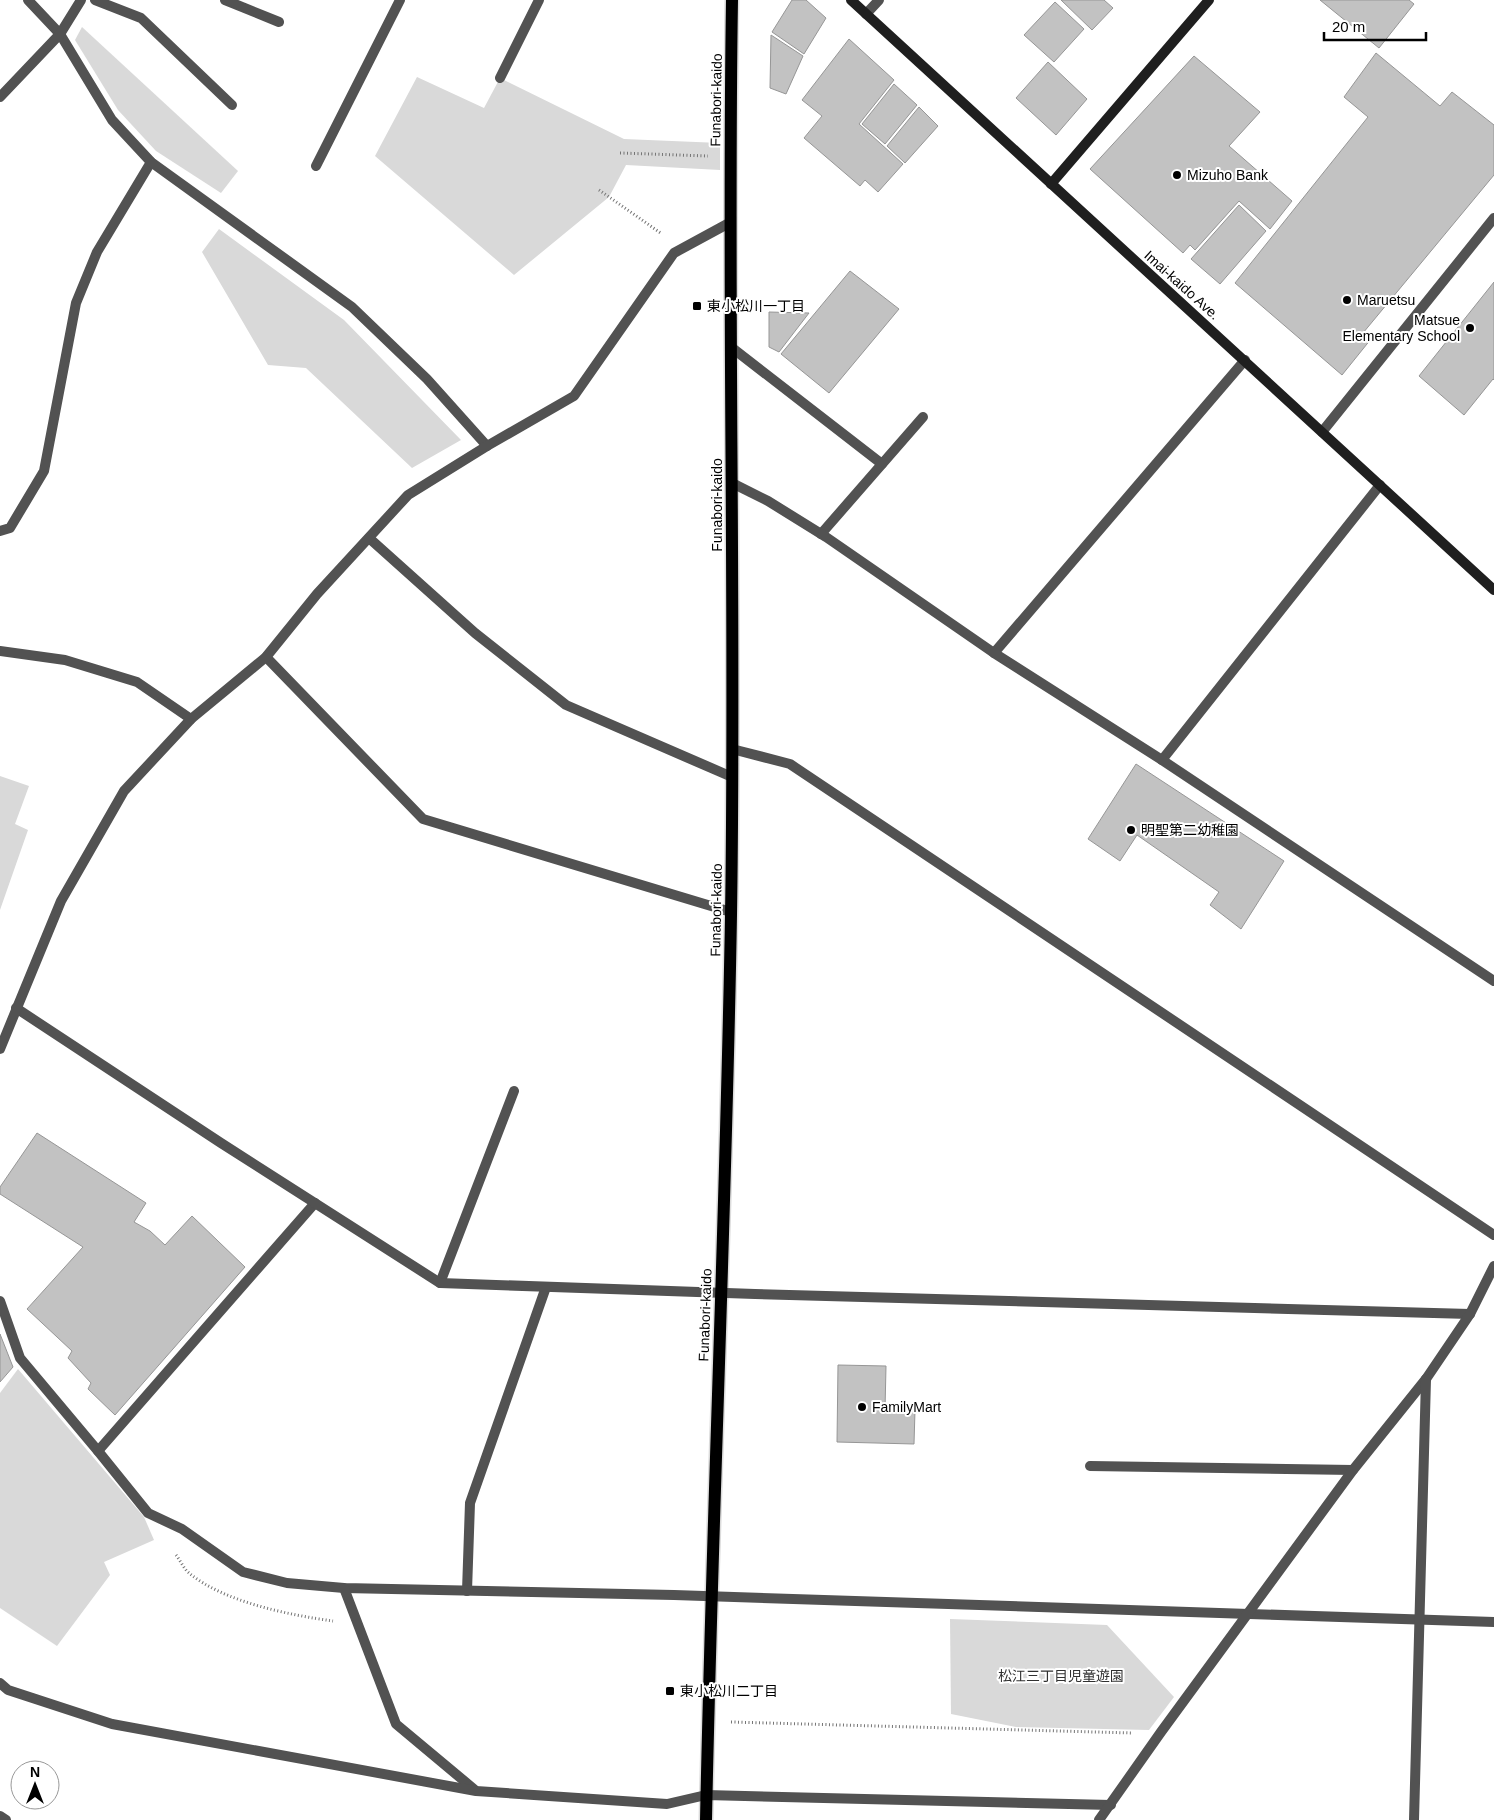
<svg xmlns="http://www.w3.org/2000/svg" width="1494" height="1820" viewBox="0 0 1494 1820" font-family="Helvetica,'Noto Sans JP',sans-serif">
  <rect width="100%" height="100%" fill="#fff"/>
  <g fill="#d9d9d9">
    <polygon points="82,27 238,171 221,193 156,151 118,110 75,40"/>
    <polygon points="417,77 484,108 500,78 624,139 720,143 720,170 626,165 609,197 514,275 375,156"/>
    <polygon points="219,229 344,320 461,440 412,468 306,368 268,365 202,252"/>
    <polygon points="0,776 29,786 15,824 28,830 0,910"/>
    <polygon points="18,1369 144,1517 154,1540 104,1562 110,1575 57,1646 0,1608 0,1393"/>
    <polygon points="950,1619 1107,1625 1174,1697 1149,1730 1016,1727 951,1714"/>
  </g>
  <g fill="#c2c2c2" stroke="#969696">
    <polygon points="792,0 806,0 826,18 804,54 772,32"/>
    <polygon points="1061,0 1104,0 1113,8 1092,30"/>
    <polygon points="1320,0 1409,0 1414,4 1379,48"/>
    <polygon points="1055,2 1084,29 1054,62 1024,35"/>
    <polygon points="771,35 803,56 786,94 770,88"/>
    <polygon points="849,39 894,80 859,124 903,164 878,192 865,180 860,186 804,138 822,116 802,100"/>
    <polygon points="1376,53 1440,106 1452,92 1494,125 1494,175 1363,333 1371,339 1342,375 1235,283 1368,117 1344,97"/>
    <polygon points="1194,56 1260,112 1229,146 1292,201 1270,229 1239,201 1195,250 1190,245 1183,253 1090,169"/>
    <polygon points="1048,62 1087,99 1056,135 1016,98"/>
    <polygon points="894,84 917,105 885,144 862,124"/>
    <polygon points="919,107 938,126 905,163 887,146"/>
    <polygon points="1239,205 1266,231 1220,284 1191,259"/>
    <polygon points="850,271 899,309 829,393 781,354"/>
    <polygon points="1494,282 1494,380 1493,379 1464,415 1419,376"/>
    <polygon points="769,312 809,313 779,352 769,347"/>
    <polygon points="1136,764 1284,861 1241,929 1210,905 1219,892 1137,835 1120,861 1088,839"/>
    <polygon points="37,1133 146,1203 134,1222 150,1231 165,1245 192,1216 245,1267 115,1415 88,1389 91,1383 68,1358 72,1351 27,1309 83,1247 0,1194 0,1187"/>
    <polygon points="0,1334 13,1367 0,1382"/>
    <polygon points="838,1365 886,1366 885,1410 915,1410 914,1444 837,1442"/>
  </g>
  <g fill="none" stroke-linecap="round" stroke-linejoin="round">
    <defs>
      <path id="primary" d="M706 1820C712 1518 726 1217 731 915 736 610 727 305 732 0"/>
    </defs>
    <use href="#primary" stroke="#dbdbdb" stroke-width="15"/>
    <g stroke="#747474" stroke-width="3" stroke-dasharray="1 2.5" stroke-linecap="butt">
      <polyline points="620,153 708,156"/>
      <polyline points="599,190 662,234"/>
      <path d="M176 1555C180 1560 184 1569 189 1573 224 1602 289 1615 333 1621"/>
      <polyline points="731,1722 1132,1733"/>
    </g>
    <g stroke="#525252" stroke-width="10">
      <polyline points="95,0 141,18 232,105"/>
      <polyline points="225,0 279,22"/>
      <polyline points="866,14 879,0"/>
      <polyline points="500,78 539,0"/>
      <polyline points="316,166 400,0"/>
      <polyline points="731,347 882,464"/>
      <polyline points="0,531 10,528 44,471 76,303 97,252 151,162"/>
      <polyline points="821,534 923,417"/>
      <polyline points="369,538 475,633 566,705 732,777"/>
      <polyline points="994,653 1245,360"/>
      <polyline points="266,657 423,819 731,912"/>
      <polyline points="1162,760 1380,485"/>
      <polyline points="440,1283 514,1091"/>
      <polyline points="98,1451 315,1203"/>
      <polyline points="1090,1466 1353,1470"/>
      <polyline points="467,1591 470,1503 546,1287"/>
      <polyline points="0,1816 6,1820"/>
    </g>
    <g stroke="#525252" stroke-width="10">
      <polyline points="28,0 60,34 112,120 151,162 352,307 427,379 487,446"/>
      <polyline points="0,97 60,34 81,0"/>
      <polyline points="1322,432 1494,218"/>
      <polyline points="732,483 768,501 826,537 994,653 1162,760 1494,981"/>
      <polyline points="0,651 65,660 137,682 191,719"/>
      <polyline points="732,749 790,764 1494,1235"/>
      <polyline points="16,1008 221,1143 440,1283 755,1294 1470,1314"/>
      <polyline points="0,1049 61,901 124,791 191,719 266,657 317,594 408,495 487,446 574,396 674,253 731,222"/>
      <polyline points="0,1301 20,1358 98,1451 148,1513 182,1529 243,1572 287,1583 344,1588 674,1595 1494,1622"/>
      <polyline points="344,1588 396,1724 475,1790"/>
      <polyline points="0,1683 8,1690 112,1724 476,1791 667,1804 706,1795 1111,1805"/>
      <polyline points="1099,1820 1161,1732 1353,1470 1426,1379 1470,1314 1494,1266"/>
      <polyline points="1414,1820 1426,1379"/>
    </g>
    <g stroke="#1f1f1f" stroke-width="10">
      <polyline points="851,0 1494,590"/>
      <polyline points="1051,184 1209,0"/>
    </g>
    <use href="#primary" stroke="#000" stroke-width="12"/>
  </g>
  <g fill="#000" stroke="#fff" stroke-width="2">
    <circle cx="1177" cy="175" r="5"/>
    <circle cx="1347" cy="300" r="5"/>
    <rect x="692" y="301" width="10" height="10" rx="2.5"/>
    <circle cx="1470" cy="328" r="5"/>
    <circle cx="1131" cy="830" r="5"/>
    <circle cx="862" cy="1407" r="5"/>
    <rect x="665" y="1686" width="10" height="10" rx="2.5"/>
  </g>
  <g text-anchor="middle" stroke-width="4" stroke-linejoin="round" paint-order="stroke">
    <g font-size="14" fill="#000" stroke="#fff">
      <text transform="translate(716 100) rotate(-89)" y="5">Funabori-kaido</text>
      <text transform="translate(1182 285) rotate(42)" y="5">Imai-kaido Ave.</text>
      <text transform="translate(717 505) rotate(-90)" y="5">Funabori-kaido</text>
      <text transform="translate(716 910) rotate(-89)" y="5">Funabori-kaido</text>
      <text transform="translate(705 1315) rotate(-88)" y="5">Funabori-kaido</text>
    </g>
    <g font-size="14" fill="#000" stroke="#fff" text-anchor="start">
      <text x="1187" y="180">Mizuho Bank</text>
      <text x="1357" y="305">Maruetsu</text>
      <text x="707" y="311">東小松川一丁目</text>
      <text x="1460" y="325" text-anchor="end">Matsue<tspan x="1460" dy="16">Elementary School</tspan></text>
      <text x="1141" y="835">明聖第二幼稚園</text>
      <text x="872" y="1412">FamilyMart</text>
      <text x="680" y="1696">東小松川二丁目</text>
    </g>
    <g font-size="14" fill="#303030" stroke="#fff">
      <text x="1061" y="1681">松江三丁目児童遊園</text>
    </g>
  </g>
  <g transform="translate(35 1785)"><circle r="24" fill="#ffffff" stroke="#999999"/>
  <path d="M0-4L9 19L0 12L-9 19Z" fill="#000000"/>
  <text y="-8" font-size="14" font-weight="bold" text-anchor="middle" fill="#000000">N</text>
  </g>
  <path d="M1324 32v8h102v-8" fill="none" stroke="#000000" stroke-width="2.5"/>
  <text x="1332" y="32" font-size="15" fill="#000000" stroke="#ffffff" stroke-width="4" paint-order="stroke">20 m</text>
</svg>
